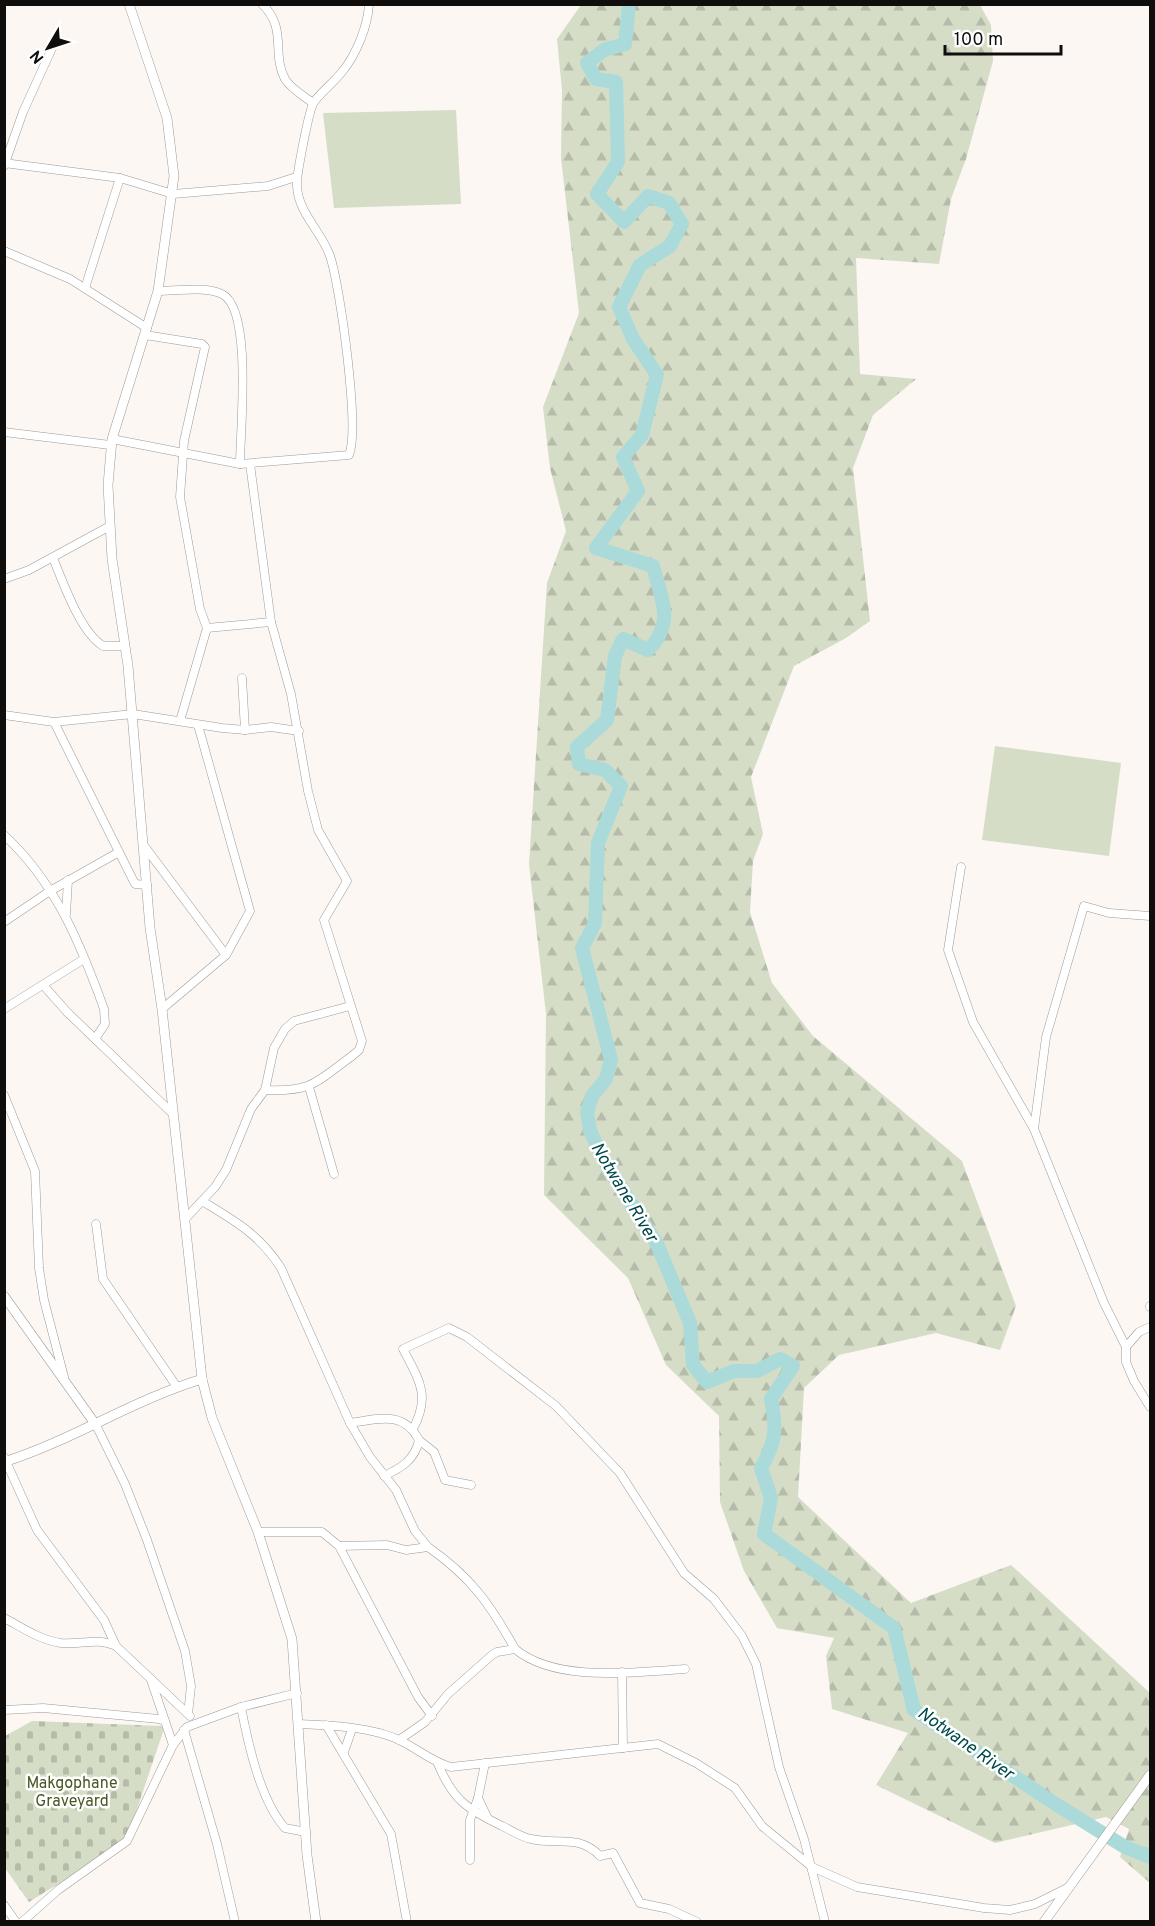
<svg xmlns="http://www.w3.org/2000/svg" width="1155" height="1926" viewBox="0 0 1155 1926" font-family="Overpass,sans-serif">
  <defs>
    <pattern id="forest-firs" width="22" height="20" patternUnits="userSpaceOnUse" patternTransform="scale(1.5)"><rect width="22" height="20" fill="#d5ddc7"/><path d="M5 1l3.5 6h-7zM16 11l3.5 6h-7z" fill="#b6bcaa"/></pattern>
    <pattern id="cemetery-stones" width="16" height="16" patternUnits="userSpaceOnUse" patternTransform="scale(1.5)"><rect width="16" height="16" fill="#d5ddc7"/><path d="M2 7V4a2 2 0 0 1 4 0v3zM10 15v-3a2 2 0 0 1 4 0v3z" fill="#b6bcaa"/></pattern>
  </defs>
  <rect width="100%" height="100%" fill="#fcf7f3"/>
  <polygon fill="url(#forest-firs)" points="581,5 980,5 991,25 993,61 966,159 951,199 939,264 856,258 860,374 916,379 873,415 853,468 870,621 846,638 794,666 751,777 763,834 753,861 750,912 772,983 813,1036 962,1161 1016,1306 1000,1350 936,1333 839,1355 804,1388 798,1497 911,1603 1011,1565 1150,1693 1150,1883 1120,1857 1129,1829 1106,1817 995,1843 876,1785 908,1733 832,1709 826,1656 834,1638 777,1628 744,1571 720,1502 719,1416 666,1365 628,1278 544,1195 546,1014 529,864 547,583 566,531 550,468 543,407 579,313 561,158 562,90 557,39"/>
  <polygon fill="url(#cemetery-stones)" points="32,1721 161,1726 164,1729 126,1842 29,1902 5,1868 5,1736"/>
  <g fill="#d5ddc7">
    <polygon points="456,110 461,204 334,208 323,113"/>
    <polygon points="995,746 1121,763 1109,856 982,840"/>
  </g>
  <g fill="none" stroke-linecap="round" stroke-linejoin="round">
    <path stroke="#aadada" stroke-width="14" d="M629 4 625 44 604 50 587 63 596 79 616 82 618 162 597 194 624 222 648 196 669 203 682 224 670 246 640 265 619 307 633 339 657 375 642 435 623 457 638 491 596 548 653 566C661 600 676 622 648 650L623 639 615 656 607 720 577 747 579 764 605 770 621 786 598 843 595 923 582 948 611 1060 606 1079 592 1096 587 1112 590 1131 606 1164 657 1244 690 1323 693 1365 707 1382 734 1371H757L780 1359 793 1366 771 1399C777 1428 776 1442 761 1468L771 1498 764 1534 894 1628 914 1710 1054 1803 1125 1847 1150 1857"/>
    <defs>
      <g id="minor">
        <path d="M262 4C288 29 271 53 285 79 291 89 304 96 313 103"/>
        <polyline points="4,163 120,178 173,194 268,186 296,177"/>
        <polyline points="4,166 23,112 53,46"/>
        <polyline points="4,251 70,279 147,328"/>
        <polyline points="85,288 120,178"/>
        <path d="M158 291C176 291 205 286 222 294 253 309 240 431 240 464"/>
        <polyline points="145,335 202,344 205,347 184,441 180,497 200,609 207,628 180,721"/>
        <polyline points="4,432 110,445"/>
        <path d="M112 439 240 464 349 455C360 429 340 285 330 256 322 232 298 213 297 186 296 177 309 109 314 102 322 91 334 82 342 72 356 55 368 26 369 4"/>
        <path d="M250 464 271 622 291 694 308 791 318 830 347 881 324 920 362 1041 359 1050 352 1056C316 1082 313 1092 265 1090"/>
        <path d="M53 558C63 582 80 632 103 646H125"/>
        <polyline points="4,579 29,570 110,526"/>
        <polyline points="207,628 271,622"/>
        <polyline points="242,678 245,730"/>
        <polyline points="4,715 54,722 133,714 222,728 245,730 271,727 299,731"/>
        <polyline points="54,722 135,884 147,885"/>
        <path d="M4 835C56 883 81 945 104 1009L105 1024 95 1039"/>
        <polyline points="145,847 226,955"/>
        <polyline points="961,867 948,950 973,1022 1034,1129"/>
        <polyline points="66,914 68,880"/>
        <polyline points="1150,916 1109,913 1084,906 1046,1037 1034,1129 1104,1303 1126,1347 1126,1362 1134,1381 1150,1407"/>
        <polyline points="4,922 50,891 119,852"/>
        <polyline points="44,986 67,1012 173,1114"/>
        <polyline points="4,1009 84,959"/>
        <polyline points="162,1009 226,955 250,911 198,725"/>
        <polyline points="309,1087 334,1174"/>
        <polyline points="4,1095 35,1171 39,1268 44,1300 64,1377"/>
        <path d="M202 1201C235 1221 259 1234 281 1268L350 1423 370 1457 396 1490 415 1531 428 1547"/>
        <polyline points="185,1219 215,1187 226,1170 251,1109 265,1090 274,1048 285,1029 294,1021 350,1006"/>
        <polyline points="96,1224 103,1279 177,1387"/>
        <polyline points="1150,1306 1150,1307"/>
        <polyline points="1126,1347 1139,1332 1150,1327"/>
        <path d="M350 1423C379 1419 403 1410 419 1440 415 1460 401 1468 384 1476"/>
        <polyline points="96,1425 125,1484 147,1540 185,1651 191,1686 188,1714"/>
        <path d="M413 1429C431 1395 419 1380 403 1349L449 1328 467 1337 556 1406 620 1473 684 1573 714 1599 742 1636 756 1664 779 1767 804 1839 825 1922"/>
        <polyline points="419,1440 434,1452 445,1480 471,1485"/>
        <polyline points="4,1457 37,1530 104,1620 116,1646"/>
        <polyline points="258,1532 322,1532 339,1546 418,1697 432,1716"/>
        <path d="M339 1546 387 1545 406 1550 428 1547C471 1577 490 1604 515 1649"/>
        <path d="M4 1618C23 1628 40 1640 61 1643 81 1645 97 1637 116 1646L190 1716"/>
        <polyline points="622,1672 623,1748"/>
        <polyline points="151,1680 165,1721"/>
        <path d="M241 1707C248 1743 260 1800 285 1828L306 1832"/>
        <polyline points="4,1710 43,1708 159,1719 165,1721 173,1745"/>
        <path d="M299 1724C329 1725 374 1727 401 1741 418 1749 432 1762 451 1767L658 1744 696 1763 735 1788 762 1826 812 1867 857 1887 984 1908 1010 1910 1035 1904 1067 1888"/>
        <polyline points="326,1725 391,1834 407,1922"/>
        <polyline points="184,1730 217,1844 235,1922"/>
        <path d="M399 1740 425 1722 448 1694 492 1655 497 1652 515 1649C556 1683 634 1672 685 1669"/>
        <polyline points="344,1752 352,1729"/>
        <polyline points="485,1763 478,1798 488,1819"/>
        <path d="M438 1764C453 1800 467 1809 502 1826 511 1830 521 1837 531 1839 557 1845 579 1834 600 1856L613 1853 640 1903 669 1909 697 1922"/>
        <polyline points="470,1860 470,1820 478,1798"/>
        <polyline points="4,1905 16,1922"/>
        <polyline points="22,1922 58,1890 127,1841 173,1745 187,1727 241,1707 297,1693"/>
      </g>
      <g id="tertiary">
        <polyline points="129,4 167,118 174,176 158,291 112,439 108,485 112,559 128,666 150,928 162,1009 202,1379 212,1418 258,1532 292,1639 307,1855 316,1922"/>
        <polyline points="4,1296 96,1425"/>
        <path d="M4 1462C73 1440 133 1400 202 1379"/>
        <polyline points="1044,1922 1150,1775"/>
      </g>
    </defs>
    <use href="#minor" stroke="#9e9a96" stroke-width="9"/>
    <use href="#tertiary" stroke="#9e9a96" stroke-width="10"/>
    <use href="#minor" stroke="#fff" stroke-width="8"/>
    <use href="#tertiary" stroke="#fff" stroke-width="9"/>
  </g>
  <g text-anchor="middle" stroke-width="5" stroke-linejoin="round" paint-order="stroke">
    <g font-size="16" fill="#485823" stroke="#fff">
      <text x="72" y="1788">Makgophane<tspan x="72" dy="18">Graveyard</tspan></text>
    </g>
    <g font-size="18" font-style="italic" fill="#00494a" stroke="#fff">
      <text transform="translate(625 1192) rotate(59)" y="6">Notwane River</text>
      <text transform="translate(966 1743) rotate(35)" y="6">Notwane River</text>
    </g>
  </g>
  <rect width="1155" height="1926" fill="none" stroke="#100e0d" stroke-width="12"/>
  <g transform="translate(48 48) rotate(231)" stroke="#ffffff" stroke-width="4.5" paint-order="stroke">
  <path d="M0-4.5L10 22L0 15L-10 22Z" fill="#100e0d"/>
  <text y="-9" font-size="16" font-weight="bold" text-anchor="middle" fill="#100e0d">N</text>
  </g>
  <path d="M945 45v9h116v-9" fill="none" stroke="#100e0d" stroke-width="3"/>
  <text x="954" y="45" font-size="18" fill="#100e0d" stroke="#ffffff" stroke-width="4.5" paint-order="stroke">100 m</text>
</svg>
